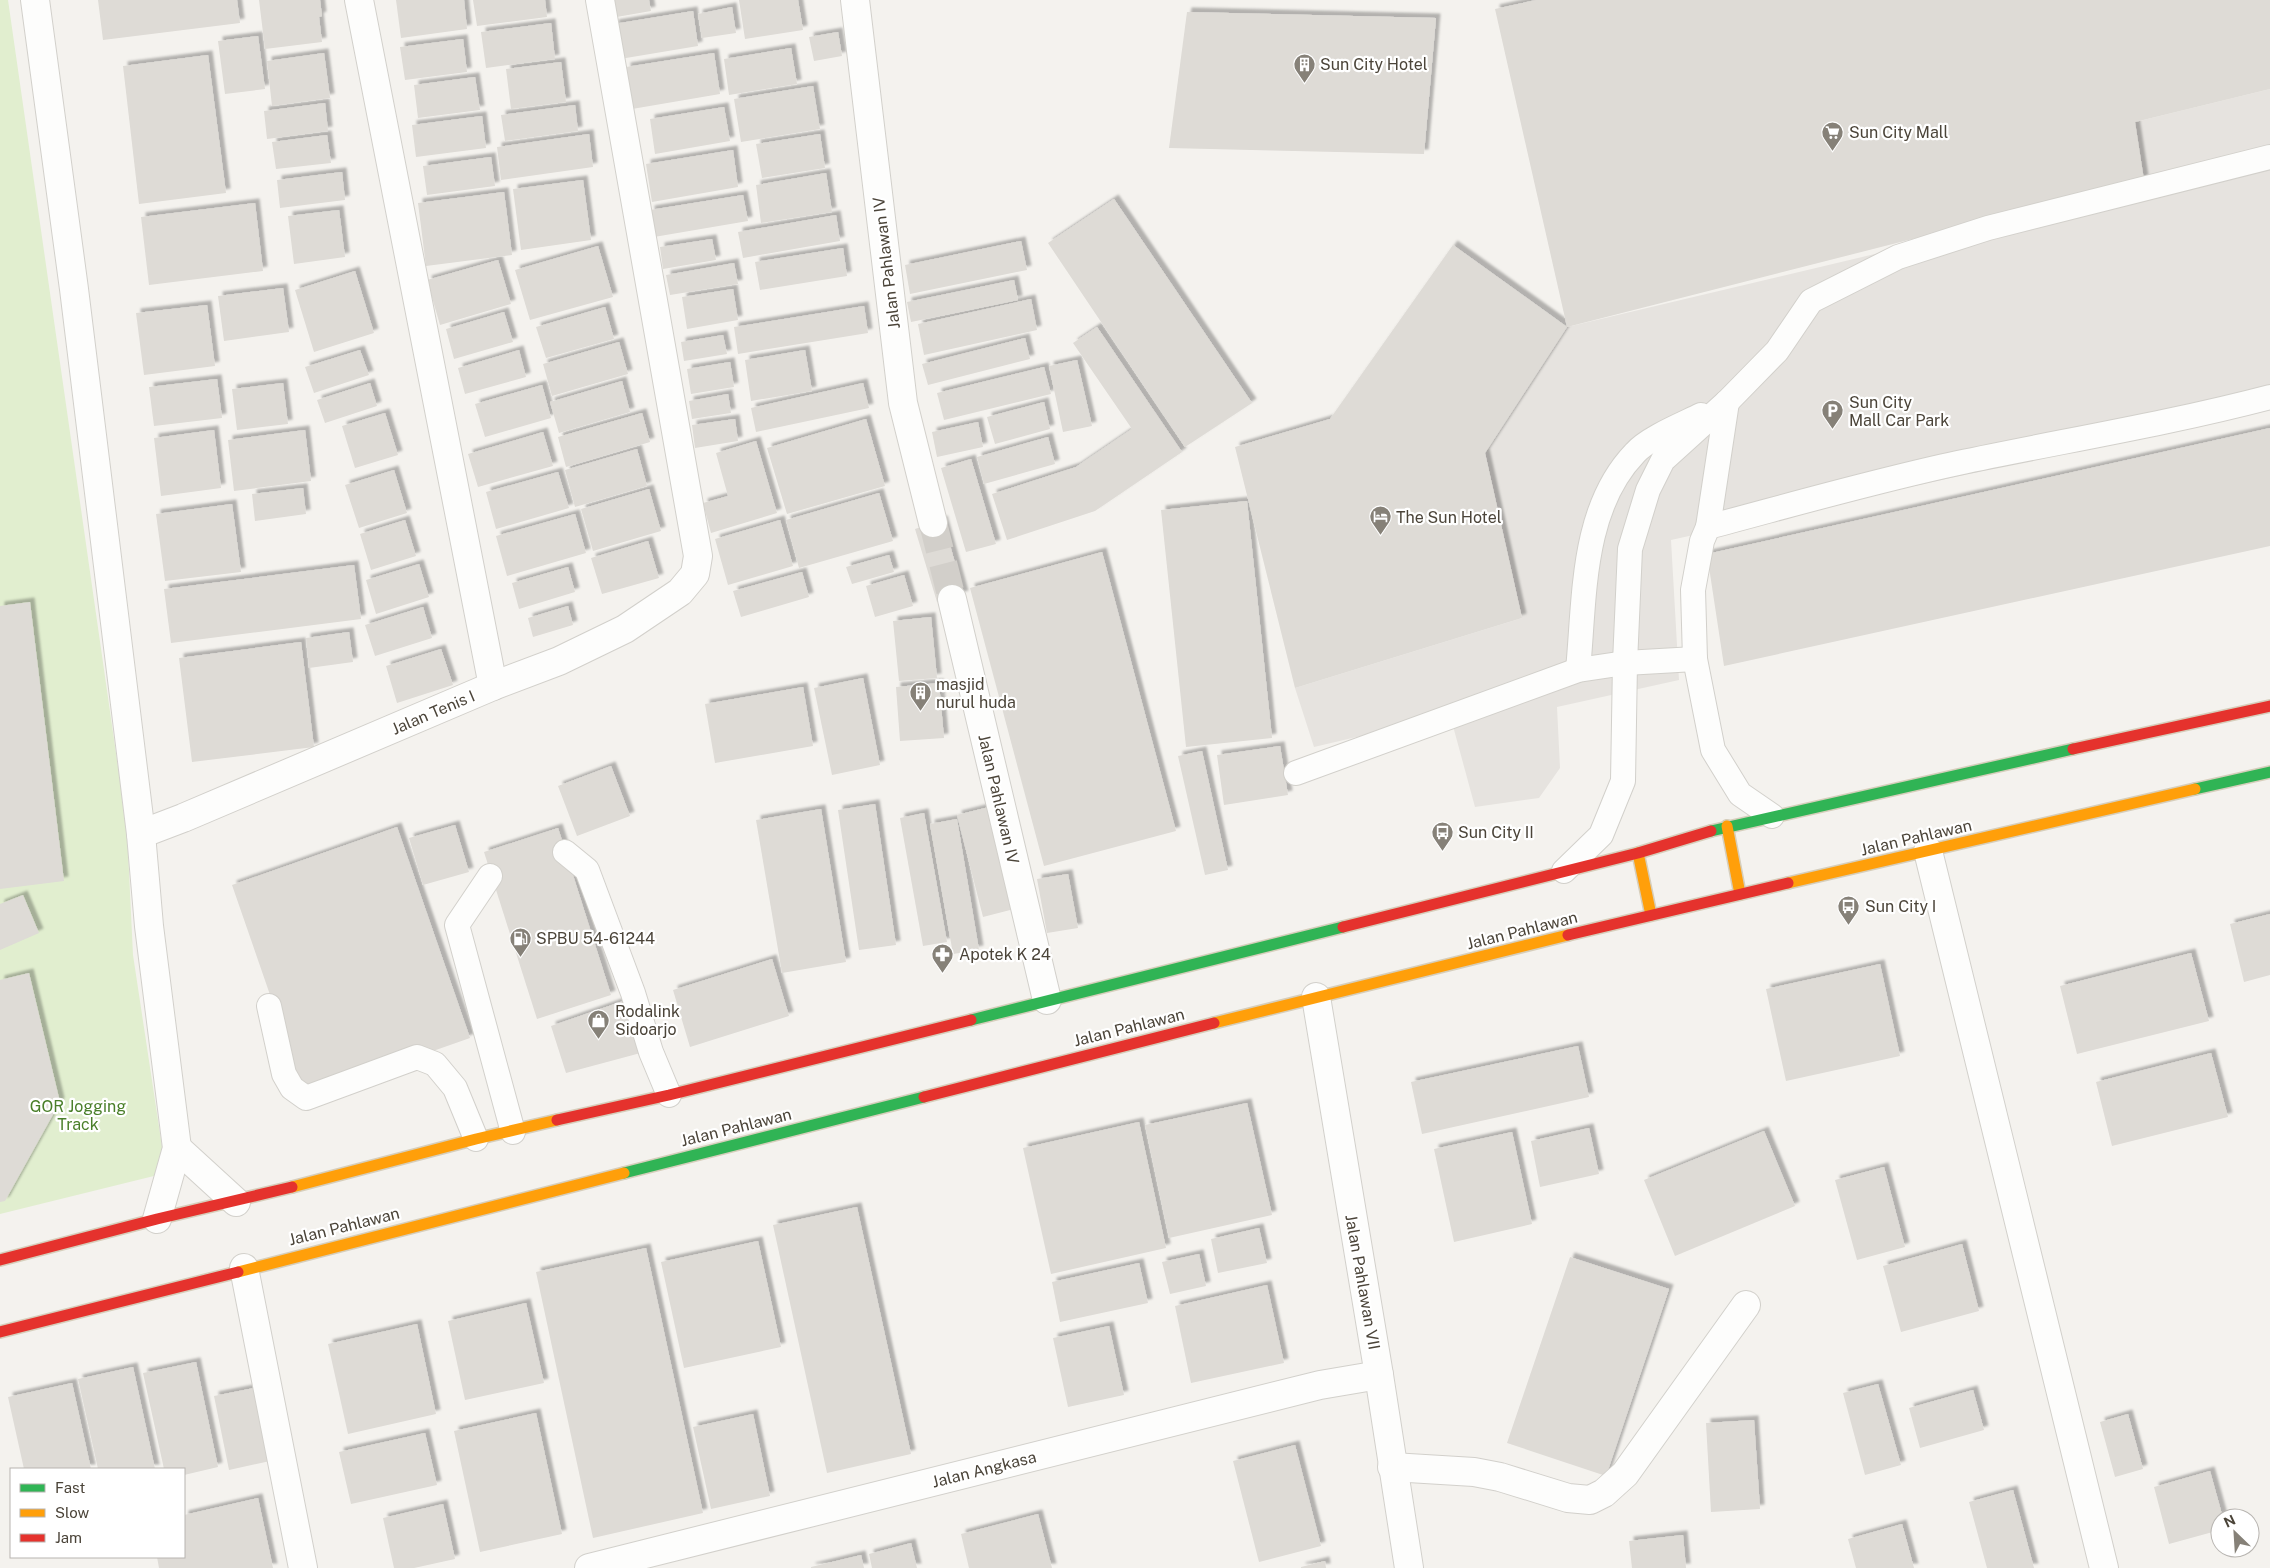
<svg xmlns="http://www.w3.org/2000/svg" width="2270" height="1568" viewBox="0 0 2270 1568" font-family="'Public Sans',sans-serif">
  <defs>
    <filter id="shadow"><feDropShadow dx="4.5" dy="-4.5" stdDeviation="1" flood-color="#0004"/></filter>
  </defs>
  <rect width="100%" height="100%" fill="#f4f2ee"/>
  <polygon fill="#e1eecf" points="0,0 8,0 127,830 133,955 166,1173 0,1214"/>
  <polygon fill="#e6e3df" points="2270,89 2270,407 1671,540 1679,680 1557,707 1560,768 1539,798 1475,807 1450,715 1314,747 1295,688 1522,618 1485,453 1567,327 2035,216 2135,122"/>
  <g fill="#dedbd6" filter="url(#shadow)">
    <polygon points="98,0 237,0 240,23 103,40"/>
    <polygon points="259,0 320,0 322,16 319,17 322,42 265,49"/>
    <polygon points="396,0 464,0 467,29 401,38"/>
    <polygon points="473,0 545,0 547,17 477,26"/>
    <polygon points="608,0 649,0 651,11 611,18"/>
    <polygon points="739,0 798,0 803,30 745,39"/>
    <polygon points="1536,0 2270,0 2270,89 2135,122 2144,180 1567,327 1485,453 1522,618 1295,688 1235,447 1330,419 1453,245 1567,327 1495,9"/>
    <polygon points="732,7 736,33 702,38 698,14"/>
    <polygon points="693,11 698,46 620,59 614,24"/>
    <polygon points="1187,12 1436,18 1424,154 1169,148"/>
    <polygon points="551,23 555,59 486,68 481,32"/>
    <polygon points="838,32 842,56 814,61 809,37"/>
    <polygon points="258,36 265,89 225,94 218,41"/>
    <polygon points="463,39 467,72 405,80 400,47"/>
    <polygon points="791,48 797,84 729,95 724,59"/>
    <polygon points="324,53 330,98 272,106 267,61"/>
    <polygon points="714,53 720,94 632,109 626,67"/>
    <polygon points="208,55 226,193 139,204 123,66"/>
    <polygon points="561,62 566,102 511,109 506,69"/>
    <polygon points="475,77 480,110 418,118 414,85"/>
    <polygon points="813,86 820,129 741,142 734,99"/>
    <polygon points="325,103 328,131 267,139 264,111"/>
    <polygon points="575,105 578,131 505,141 501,115"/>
    <polygon points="724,107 730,141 655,154 650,119"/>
    <polygon points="482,116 486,148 416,157 412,125"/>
    <polygon points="589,134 593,167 501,180 497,147"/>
    <polygon points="820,134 825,168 762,178 756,144"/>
    <polygon points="327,135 331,163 276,169 272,142"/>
    <polygon points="733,150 738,187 652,202 646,164"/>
    <polygon points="491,157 495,186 427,195 423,166"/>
    <polygon points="342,172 345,200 280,208 277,180"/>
    <polygon points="826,173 832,212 761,223 756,185"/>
    <polygon points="583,180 591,240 521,250 513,189"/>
    <polygon points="504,192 512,255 426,266 418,203"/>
    <polygon points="743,195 748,221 654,237 650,210"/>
    <polygon points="1114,199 1252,403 1185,447 1048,243"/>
    <polygon points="255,203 263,271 149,285 141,217"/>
    <polygon points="339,210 345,257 294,264 288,216"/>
    <polygon points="836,215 840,241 743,258 738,232"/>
    <polygon points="712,239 716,260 663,269 660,247"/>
    <polygon points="1021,241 1027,270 910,294 905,265"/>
    <polygon points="598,246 613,297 530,320 515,270"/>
    <polygon points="843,248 847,276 760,290 755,262"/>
    <polygon points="498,260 511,304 440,325 427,280"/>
    <polygon points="734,263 738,284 670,295 666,275"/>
    <polygon points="355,271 374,333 314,352 295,290"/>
    <polygon points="1014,280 1018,300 911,322 907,302"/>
    <polygon points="283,288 289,332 224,341 218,296"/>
    <polygon points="733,289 738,320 687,329 682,297"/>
    <polygon points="1031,299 1037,330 924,355 918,324"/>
    <polygon points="207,305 215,366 144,375 136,313"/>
    <polygon points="864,306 868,333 738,354 734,327"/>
    <polygon points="605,307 614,339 546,358 536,327"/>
    <polygon points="504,312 513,342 454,359 446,329"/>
    <polygon points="1097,327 1182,452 1095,511 1007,540 992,494 1076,467 1132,429 1073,343"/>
    <polygon points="723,335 727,354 684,361 681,342"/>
    <polygon points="1025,338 1030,359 928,385 922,364"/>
    <polygon points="619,342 628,374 552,396 543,364"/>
    <polygon points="360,350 369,375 314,393 305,367"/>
    <polygon points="519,350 526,377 465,394 458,368"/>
    <polygon points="805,350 812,391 751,401 745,360"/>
    <polygon points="1077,360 1092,426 1063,432 1049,366"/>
    <polygon points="730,362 734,387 691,394 687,369"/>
    <polygon points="1044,367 1051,394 944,420 937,393"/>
    <polygon points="217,379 222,418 154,426 149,387"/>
    <polygon points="622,381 630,412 559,433 550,402"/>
    <polygon points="283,383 288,424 237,430 232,389"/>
    <polygon points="370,383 377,406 325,423 317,400"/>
    <polygon points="863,383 869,408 756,432 751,408"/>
    <polygon points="542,385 551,418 485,437 475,404"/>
    <polygon points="728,394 731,413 692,419 689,401"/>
    <polygon points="1044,402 1050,429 995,444 987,417"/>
    <polygon points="385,413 398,455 355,468 342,426"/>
    <polygon points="642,413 650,442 566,467 558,437"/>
    <polygon points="735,419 738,441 695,448 692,425"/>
    <polygon points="866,419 885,486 787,514 767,448"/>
    <polygon points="978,422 983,447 937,457 932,432"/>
    <polygon points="2270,428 2270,546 1724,666 1707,554"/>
    <polygon points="214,430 221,488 161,496 154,438"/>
    <polygon points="305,430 311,481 234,491 228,440"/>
    <polygon points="543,432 553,466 478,487 468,454"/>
    <polygon points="1048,437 1055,464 984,484 977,457"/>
    <polygon points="756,441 777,513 711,533 703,503 728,496 716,453"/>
    <polygon points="637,449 647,486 575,507 565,470"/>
    <polygon points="971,459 996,544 966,552 941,468"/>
    <polygon points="394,470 407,513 359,528 345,485"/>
    <polygon points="558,472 569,508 496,529 486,492"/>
    <polygon points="303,488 306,514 255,521 252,494"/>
    <polygon points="649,489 661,531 593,551 581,509"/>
    <polygon points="879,493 893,541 799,568 786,520"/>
    <polygon points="1247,501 1272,738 1186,747 1161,510"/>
    <polygon points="232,504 241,572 165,581 156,514"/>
    <polygon points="575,514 586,553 507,576 496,536"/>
    <polygon points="405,520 416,556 371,570 360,534"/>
    <polygon points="780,520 793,566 728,585 715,539"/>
    <polygon points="943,520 964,595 937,602 915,529"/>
    <polygon points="648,541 659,578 602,594 591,558"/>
    <polygon points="1102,552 1176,831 1044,866 970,588"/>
    <polygon points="889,555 894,572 852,584 846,567"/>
    <polygon points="419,564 429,597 376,614 366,580"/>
    <polygon points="354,565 361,619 171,643 164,589"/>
    <polygon points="568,567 575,592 519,609 512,583"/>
    <polygon points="802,572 809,597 741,617 733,591"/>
    <polygon points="904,575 913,606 875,617 866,586"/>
    <polygon points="30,602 64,881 0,889 0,606"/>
    <polygon points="568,606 573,625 533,637 528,618"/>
    <polygon points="423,607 432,638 375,656 365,625"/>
    <polygon points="931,617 937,678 899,681 893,621"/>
    <polygon points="349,632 353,662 309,668 306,638"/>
    <polygon points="301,642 314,747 192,762 179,658"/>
    <polygon points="441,649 453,685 397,703 386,666"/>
    <polygon points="863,678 880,765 832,775 814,688"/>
    <polygon points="939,683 944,738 900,741 896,687"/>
    <polygon points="803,687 813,746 715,763 705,704"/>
    <polygon points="1280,746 1288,795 1224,805 1217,755"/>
    <polygon points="1202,751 1228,870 1205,875 1178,756"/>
    <polygon points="611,766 630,816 577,836 558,786"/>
    <polygon points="875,804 896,945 859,950 838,810"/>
    <polygon points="989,807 1014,909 983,917 957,815"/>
    <polygon points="821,809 846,962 782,973 756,820"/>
    <polygon points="924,813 947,942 923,946 900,818"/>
    <polygon points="957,819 979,950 953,954 930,824"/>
    <polygon points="455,825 469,872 423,885 409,838"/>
    <polygon points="397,827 470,1038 305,1096 232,885"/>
    <polygon points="558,828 611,995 537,1019 484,852"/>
    <polygon points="1068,874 1078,928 1047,933 1037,879"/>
    <polygon points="23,895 39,933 0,950 0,904"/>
    <polygon points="2270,914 2270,975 2244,982 2230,924"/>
    <polygon points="2191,953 2209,1021 2077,1054 2060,986"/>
    <polygon points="772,959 789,1016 690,1047 673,990"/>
    <polygon points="1880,964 1900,1056 1786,1081 1766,989"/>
    <polygon points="29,973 60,1102 5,1201 0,1202 0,980"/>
    <polygon points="632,998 648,1051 566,1073 551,1026"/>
    <polygon points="1578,1046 1589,1097 1422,1134 1411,1082"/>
    <polygon points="2211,1053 2228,1117 2112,1146 2096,1082"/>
    <polygon points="1247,1103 1272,1215 1169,1238 1145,1125"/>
    <polygon points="1139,1122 1166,1248 1051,1274 1023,1148"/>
    <polygon points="1589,1128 1599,1174 1540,1187 1531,1141"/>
    <polygon points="1764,1131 1795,1206 1675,1256 1644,1180"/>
    <polygon points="1512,1132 1532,1224 1454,1242 1434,1149"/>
    <polygon points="1884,1167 1905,1247 1857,1260 1835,1180"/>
    <polygon points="857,1207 911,1454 827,1473 773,1225"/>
    <polygon points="1259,1228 1267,1263 1218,1273 1211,1239"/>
    <polygon points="758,1241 781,1347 684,1368 661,1262"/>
    <polygon points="1962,1244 1979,1311 1901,1332 1883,1266"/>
    <polygon points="646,1248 703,1513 593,1538 536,1272"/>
    <polygon points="1199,1254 1206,1286 1170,1294 1162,1262"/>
    <polygon points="1570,1257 1669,1289 1606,1476 1507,1443"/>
    <polygon points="1139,1263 1148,1303 1060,1322 1052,1282"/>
    <polygon points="1267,1285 1284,1363 1191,1383 1175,1306"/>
    <polygon points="526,1303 544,1383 465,1400 448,1321"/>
    <polygon points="417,1324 436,1414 348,1434 328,1344"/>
    <polygon points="1109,1326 1124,1395 1068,1407 1053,1338"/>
    <polygon points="196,1362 218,1467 184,1475 184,1469 164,1469 143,1373"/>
    <polygon points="133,1367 155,1469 98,1469 78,1379"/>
    <polygon points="72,1383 91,1469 24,1469 8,1397"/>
    <polygon points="1878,1384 1901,1465 1865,1475 1843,1393"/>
    <polygon points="254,1388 270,1461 229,1470 214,1396"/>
    <polygon points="1973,1390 1984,1430 1920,1448 1909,1408"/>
    <polygon points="536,1413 562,1534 480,1552 454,1431"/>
    <polygon points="753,1414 770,1496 711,1509 693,1427"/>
    <polygon points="2128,1414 2143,1469 2115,1477 2100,1422"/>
    <polygon points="1754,1420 1760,1509 1711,1512 1706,1423"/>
    <polygon points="425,1433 437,1485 351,1504 339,1452"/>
    <polygon points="1295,1445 1321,1546 1259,1562 1233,1461"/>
    <polygon points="2210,1471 2223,1518 2220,1518 2220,1530 2169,1544 2154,1487"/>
    <polygon points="2013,1490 2034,1568 1987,1568 1969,1502"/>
    <polygon points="258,1498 273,1568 159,1568 157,1557 184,1557 184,1515"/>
    <polygon points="443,1504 455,1559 414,1568 394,1568 383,1518"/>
    <polygon points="1038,1514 1052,1568 969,1568 961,1534"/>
    <polygon points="1902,1524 1914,1568 1856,1568 1848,1539"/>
    <polygon points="1683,1535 1686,1568 1632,1568 1629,1541"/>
    <polygon points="911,1543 917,1568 872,1568 869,1554"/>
    <polygon points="861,1555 864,1568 811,1568 811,1567"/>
    <polygon points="1325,1561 1326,1568 1301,1568 1301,1567"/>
  </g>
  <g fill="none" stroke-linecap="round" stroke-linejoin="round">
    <polyline stroke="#d2cfca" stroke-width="28" stroke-dasharray="28 14" stroke-linecap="butt" points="933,523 952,599"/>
    <defs>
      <g id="lane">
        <polyline points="1708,527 1727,402"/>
        <path d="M1578 670C1585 597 1581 509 1635 453 1648 438 1683 424 1701 415"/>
        <polyline points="1296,773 1578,670 1625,663 1695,659"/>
        <path d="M1772 816 1740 794 1713 750 1695 659 1693 590 1702 541 1708 527C1791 505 1874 481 1958 463 2062 441 2167 424 2270 397"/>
        <polyline points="565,852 587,870 633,993 651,1052 669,1095"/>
        <polyline points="1564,871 1601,835 1623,781 1625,663 1630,549 1648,490 1663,460 1727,402 1777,351 1811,301 1898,257 1988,228 2270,157"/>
        <polyline points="490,876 457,925 513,1132"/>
        <polyline points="269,1006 284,1074 292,1088 306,1098 417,1057 435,1064 455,1088 476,1139"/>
      </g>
      <g id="street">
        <polyline points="35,0 74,289 141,834 149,926 177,1148 157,1219"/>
        <polyline points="359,0 493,686"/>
        <polyline points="855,0 903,403 933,523"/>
        <polyline points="952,599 1047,1000"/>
        <polyline points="141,834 183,818 493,686 559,661 625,629 680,592 695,574 698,556 600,0"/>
        <polyline points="1928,851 2104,1568"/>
        <polyline points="1316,997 1379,1375 1409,1568"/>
        <polyline points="177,1148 236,1202"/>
        <polyline points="244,1268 303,1568"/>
        <polyline points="1392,1467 1474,1472 1500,1477 1568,1498 1590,1500 1604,1493 1625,1474 1746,1305"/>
        <polyline points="589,1568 1320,1385 1379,1375"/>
      </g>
      <g id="fast">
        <polyline points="2195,789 2270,772"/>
        <polyline points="1711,831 2073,749"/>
        <polyline points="971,1020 1343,927"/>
        <polyline points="624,1173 924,1097"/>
      </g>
      <g id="slow">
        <polyline points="1727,826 1740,894"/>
        <polyline points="1638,853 1651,915"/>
        <polyline points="1788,883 2195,789"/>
        <polyline points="1214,1023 1568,935"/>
        <polyline points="292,1187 476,1139 557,1120"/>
        <polyline points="238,1272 624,1173"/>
      </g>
      <g id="jam">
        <polyline points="2073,749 2270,706"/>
        <polyline points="1343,927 1638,853 1711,831"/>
        <polyline points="1568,935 1788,883"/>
        <polyline points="924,1097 1214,1023"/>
        <polyline points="557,1120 669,1095 971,1020"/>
        <polyline points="0,1260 157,1219 292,1187"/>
        <polyline points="0,1332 238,1272"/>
      </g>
    </defs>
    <use href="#lane" stroke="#d2d0cb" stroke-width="26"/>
    <use href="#street" stroke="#d2d0cb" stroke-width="30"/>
    <use href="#fast" stroke="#d6cebb" stroke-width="14"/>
    <use href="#slow" stroke="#d6cebb" stroke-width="14"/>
    <use href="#jam" stroke="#d6cebb" stroke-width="14"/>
    <use href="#lane" stroke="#fdfdfc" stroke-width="24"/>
    <use href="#street" stroke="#fdfdfc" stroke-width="28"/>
    <use href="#fast" stroke="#30b455" stroke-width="11"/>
    <use href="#slow" stroke="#ff9f0a" stroke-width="11"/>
    <use href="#jam" stroke="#e5322d" stroke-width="11"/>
  </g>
  <defs>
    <symbol id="building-pin" viewBox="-11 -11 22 30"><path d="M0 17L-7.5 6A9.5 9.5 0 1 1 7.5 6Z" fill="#868178" stroke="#fff"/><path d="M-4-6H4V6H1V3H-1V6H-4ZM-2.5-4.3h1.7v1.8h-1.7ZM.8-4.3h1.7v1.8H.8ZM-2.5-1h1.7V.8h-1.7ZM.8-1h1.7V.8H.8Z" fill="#fff"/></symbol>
    <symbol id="supermarket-pin" viewBox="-11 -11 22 30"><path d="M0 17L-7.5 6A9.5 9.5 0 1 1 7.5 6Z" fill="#868178" stroke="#fff"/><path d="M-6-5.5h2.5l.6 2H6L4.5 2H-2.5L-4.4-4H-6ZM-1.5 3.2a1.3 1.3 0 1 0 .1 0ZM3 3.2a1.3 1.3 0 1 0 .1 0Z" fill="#fff"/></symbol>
    <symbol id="parking-pin" viewBox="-11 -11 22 30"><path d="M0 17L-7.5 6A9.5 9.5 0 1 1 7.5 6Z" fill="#868178" stroke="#fff"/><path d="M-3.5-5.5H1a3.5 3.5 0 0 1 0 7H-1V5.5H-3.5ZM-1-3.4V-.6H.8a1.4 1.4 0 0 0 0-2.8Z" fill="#fff"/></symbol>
    <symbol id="hotel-pin" viewBox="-11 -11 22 30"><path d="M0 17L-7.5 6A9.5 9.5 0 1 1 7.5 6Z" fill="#868178" stroke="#fff"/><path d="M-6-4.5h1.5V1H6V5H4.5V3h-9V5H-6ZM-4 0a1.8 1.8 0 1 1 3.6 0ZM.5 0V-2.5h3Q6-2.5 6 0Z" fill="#fff"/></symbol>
    <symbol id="bus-pin" viewBox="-11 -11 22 30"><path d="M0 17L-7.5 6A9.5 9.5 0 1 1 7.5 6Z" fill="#868178" stroke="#fff"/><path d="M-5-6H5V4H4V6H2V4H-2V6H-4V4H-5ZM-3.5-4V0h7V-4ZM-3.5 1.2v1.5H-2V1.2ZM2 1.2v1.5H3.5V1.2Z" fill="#fff"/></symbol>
    <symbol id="fuel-pin" viewBox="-11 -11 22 30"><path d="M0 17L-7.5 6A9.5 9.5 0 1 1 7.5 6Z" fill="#868178" stroke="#fff"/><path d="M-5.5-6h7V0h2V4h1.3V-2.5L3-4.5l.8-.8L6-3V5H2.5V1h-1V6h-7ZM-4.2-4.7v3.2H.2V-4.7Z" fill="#fff"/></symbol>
    <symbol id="pharmacy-pin" viewBox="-11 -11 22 30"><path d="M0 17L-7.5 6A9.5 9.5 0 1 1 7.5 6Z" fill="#868178" stroke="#fff"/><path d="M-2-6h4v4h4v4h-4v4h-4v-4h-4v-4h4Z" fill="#fff"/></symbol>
    <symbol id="shop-pin" viewBox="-11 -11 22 30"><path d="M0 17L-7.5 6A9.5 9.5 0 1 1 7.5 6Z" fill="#868178" stroke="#fff"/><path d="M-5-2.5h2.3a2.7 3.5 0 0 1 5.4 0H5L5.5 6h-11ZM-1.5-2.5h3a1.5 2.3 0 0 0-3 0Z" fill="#fff"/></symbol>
  </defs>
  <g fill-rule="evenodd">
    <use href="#building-pin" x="1292" y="52" width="25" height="34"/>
    <use href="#supermarket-pin" x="1820" y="120" width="25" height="34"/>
    <use href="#parking-pin" x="1820" y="398" width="25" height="34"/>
    <use href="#hotel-pin" x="1368" y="504" width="25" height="34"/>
    <use href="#building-pin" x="908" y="680" width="25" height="34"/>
    <use href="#bus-pin" x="1430" y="820" width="25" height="34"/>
    <use href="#bus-pin" x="1836" y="894" width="25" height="34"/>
    <use href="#fuel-pin" x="508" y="926" width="25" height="34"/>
    <use href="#pharmacy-pin" x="930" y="942" width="25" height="34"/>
    <use href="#shop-pin" x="586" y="1008" width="25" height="34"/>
  </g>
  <g text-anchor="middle" stroke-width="4.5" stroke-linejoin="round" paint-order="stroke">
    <g font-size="16" fill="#4b4439" stroke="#fff" text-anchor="start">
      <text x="1320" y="70">Sun City Hotel</text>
      <text x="1849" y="138">Sun City Mall</text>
      <text x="1849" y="408">Sun City<tspan x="1849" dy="18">Mall Car Park</tspan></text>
      <text x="1396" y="523">The Sun Hotel</text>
      <text x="936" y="690">masjid<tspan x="936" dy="18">nurul huda</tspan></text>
      <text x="1458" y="838">Sun City II</text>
      <text x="1865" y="912">Sun City I</text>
      <text x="536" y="944">SPBU 54-61244</text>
      <text x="959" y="960">Apotek K 24</text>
      <text x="615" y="1017">Rodalink<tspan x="615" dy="18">Sidoarjo</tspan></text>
    </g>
    <g font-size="16" fill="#4b4439" stroke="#fff">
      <text transform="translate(886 263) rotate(-97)" y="6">Jalan Pahlawan IV</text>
      <text transform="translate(433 712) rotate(-23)" y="6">Jalan Tenis I</text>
      <text transform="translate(999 799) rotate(77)" y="6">Jalan Pahlawan IV</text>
      <text transform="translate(1916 837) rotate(-13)" y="6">Jalan Pahlawan</text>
      <text transform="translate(1522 930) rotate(-14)" y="6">Jalan Pahlawan</text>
      <text transform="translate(1129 1027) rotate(-14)" y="6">Jalan Pahlawan</text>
      <text transform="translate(736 1127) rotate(-14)" y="6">Jalan Pahlawan</text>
      <text transform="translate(344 1226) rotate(-14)" y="6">Jalan Pahlawan</text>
      <text transform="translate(1363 1282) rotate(80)" y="6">Jalan Pahlawan VII</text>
      <text transform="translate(984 1469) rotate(-14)" y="6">Jalan Angkasa</text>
    </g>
    <g font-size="16" fill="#4a7f2a" stroke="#fff">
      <text x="78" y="1112">GOR Jogging<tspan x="78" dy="18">Track</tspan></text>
    </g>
  </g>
  <rect x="10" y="1468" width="175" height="90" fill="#ffffff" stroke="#b7b4b0"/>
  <rect x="20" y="1484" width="25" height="8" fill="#30b455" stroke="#b7b4b0"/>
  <text x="55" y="1493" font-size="15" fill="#4b4439">Fast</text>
  <rect x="20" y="1509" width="25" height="8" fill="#ff9f0a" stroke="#b7b4b0"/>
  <text x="55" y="1518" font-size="15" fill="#4b4439">Slow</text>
  <rect x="20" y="1534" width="25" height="8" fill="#e5322d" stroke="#b7b4b0"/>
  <text x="55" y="1543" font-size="15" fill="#4b4439">Jam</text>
  <g transform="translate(2235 1533) rotate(335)"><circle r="24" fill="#ffffff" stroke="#b7b4b0"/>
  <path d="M0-4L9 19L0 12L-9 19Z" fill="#868178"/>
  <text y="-8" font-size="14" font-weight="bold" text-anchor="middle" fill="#4b4439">N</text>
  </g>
</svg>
